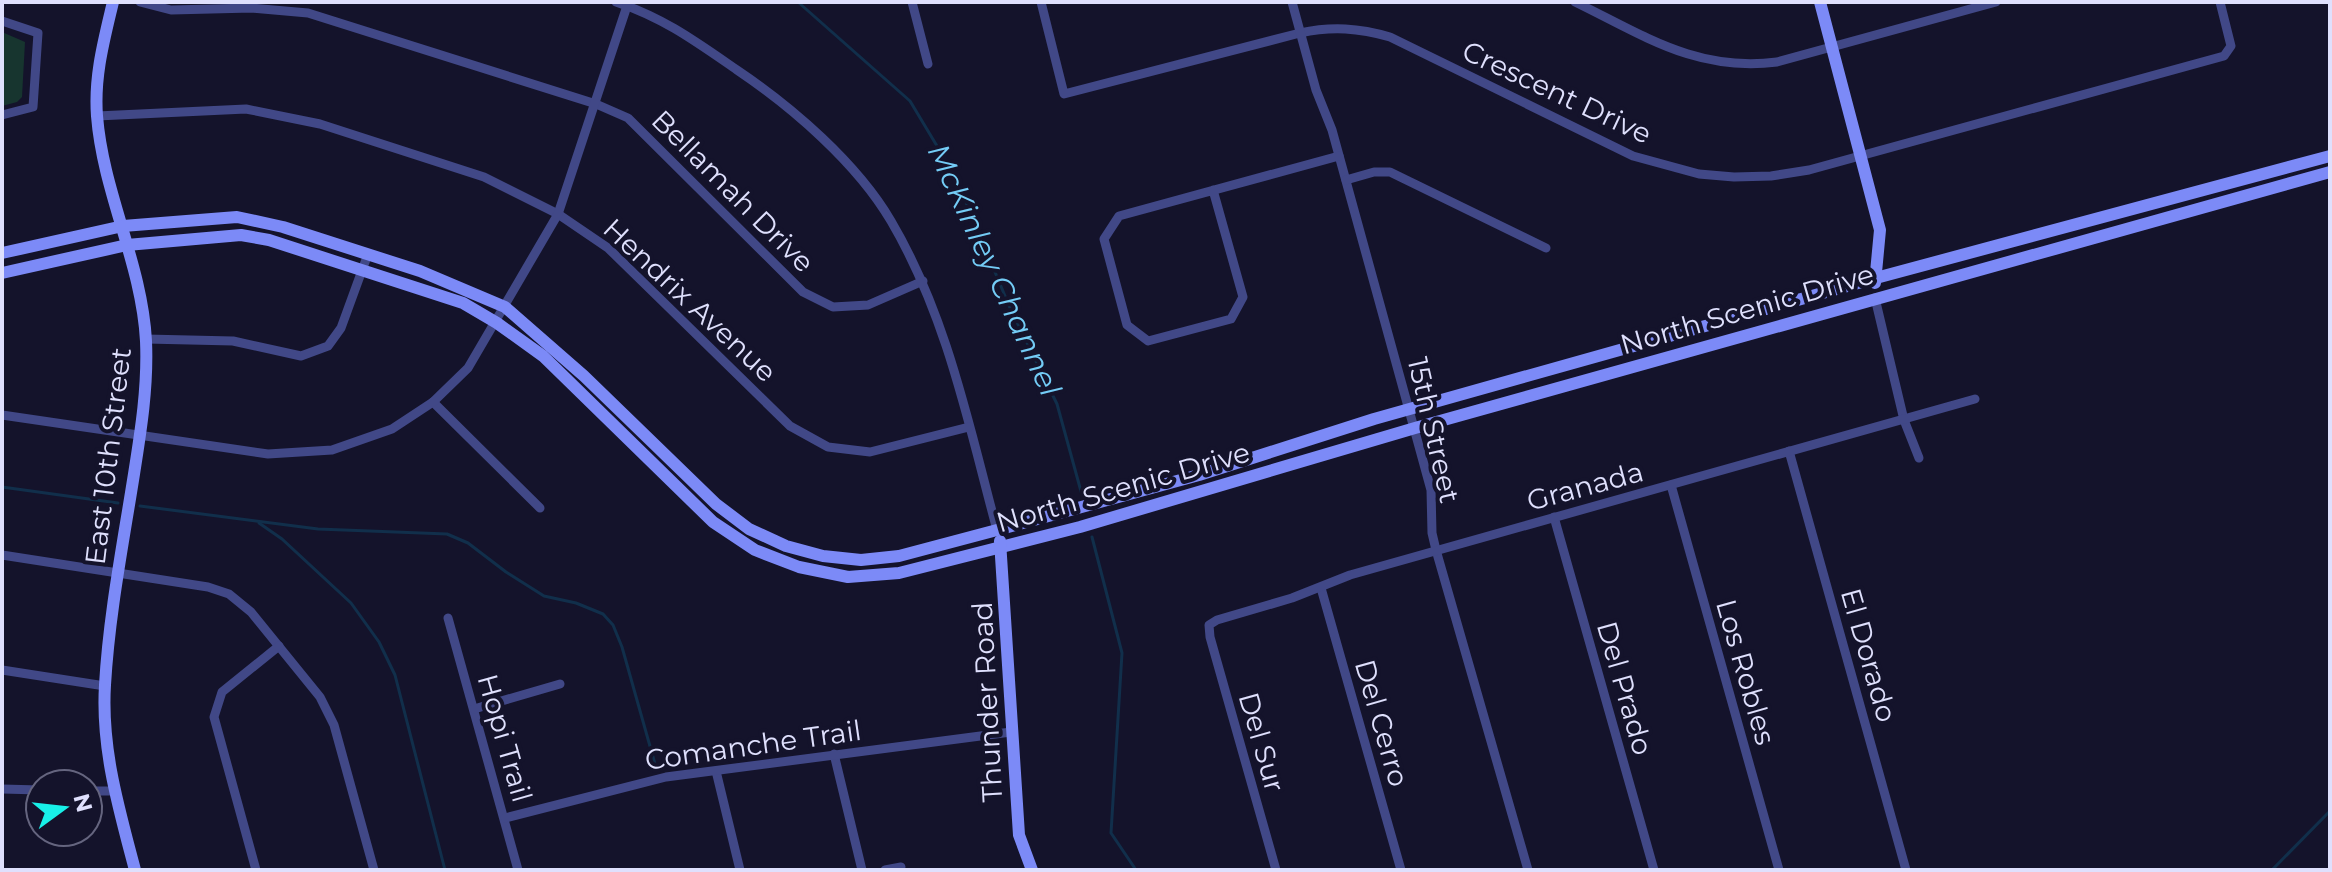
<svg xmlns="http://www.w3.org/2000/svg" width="2332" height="872" viewBox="0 0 2332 872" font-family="Montserrat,sans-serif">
  <rect width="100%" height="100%" fill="#14132b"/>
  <polygon fill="#17352f" points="2,32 25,42 22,97 17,102 2,106"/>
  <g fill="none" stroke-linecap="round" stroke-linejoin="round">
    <g stroke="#112f4b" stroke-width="3">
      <polyline points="798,2 910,101 955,176 1010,308 1057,404 1082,495"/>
      <polyline points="2,487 118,503"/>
      <polyline points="140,506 318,529 447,534 468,543 506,572 544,596 576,603 603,614 613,625 622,647 655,764"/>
      <polyline points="259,523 282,539 351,603 379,642 395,675 445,870"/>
      <polyline points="1092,537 1122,653 1111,833 1136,870"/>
      <polyline points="2272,870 2330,811"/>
    </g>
    <g stroke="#414887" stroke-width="9">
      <polyline points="140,2 171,10 252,8 308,13 596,104 628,118 803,292 833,307 868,305 923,281"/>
      <path d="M616 2C664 18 695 41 737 70 792 107 857 163 891 221 947 316 969 426 997 530"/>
      <polyline points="912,2 928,64"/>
      <path d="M1041 2 1064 94 1300 33C1332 26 1359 28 1390 37L1633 156 1699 174 1734 177 1771 176 1809 170 2224 56 2231 46 2220 2"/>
      <polyline points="1292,2 1316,90 1332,130 1431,490 1432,533 1436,550 1528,870"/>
      <path d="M1575 2C1645 36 1696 72 1777 62L1996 2"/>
      <polyline points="2,21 38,33 33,107 2,115"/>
      <polyline points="97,116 246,109 320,124 484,177 558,214 608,248 790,426 828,447 870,452 969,427"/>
      <polyline points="1346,180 1374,172 1390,172 1546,248"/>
      <polyline points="1213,190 1243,297 1231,319 1148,341 1127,325 1104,239 1119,216 1339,156"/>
      <polyline points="1875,298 1904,420 1919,458"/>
      <polyline points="146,339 233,341 301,356 328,346 341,328 368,254"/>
      <polyline points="433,402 540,508"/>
      <polyline points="2,415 268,454 332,450 392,429 433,402 468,368 558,214 627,6"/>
      <polyline points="1789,451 1906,870"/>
      <polyline points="1671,485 1779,870"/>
      <polyline points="1554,517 1654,870"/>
      <polyline points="2,555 208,587 229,594 251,612 320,697 334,725 374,870"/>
      <polyline points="1321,588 1401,870"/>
      <polyline points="448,618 518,870"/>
      <polyline points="2,670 105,686"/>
      <polyline points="474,709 560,684"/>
      <polyline points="834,754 862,870"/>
      <polyline points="716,771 740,870"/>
      <polyline points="2,789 40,790"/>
      <polyline points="88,791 114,791"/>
      <polyline points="505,818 666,777 1011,732"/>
      <polyline points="256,870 214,717 222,692 279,646"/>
      <polyline points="885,870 901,867"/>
      <polyline points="1276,870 1210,637 1209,625 1217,620 1292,598 1350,575 1975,399"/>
    </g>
    <g stroke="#7c8af7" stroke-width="12">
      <path d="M113 2C104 40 94 76 97 116 103 193 142 264 146 341 148 386 141 430 134 474 123 544 109 615 105 685 101 749 119 809 135 870"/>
      <polyline points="1820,2 1880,230 1875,283"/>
      <polyline points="2,253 123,226 237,217 283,227 420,271 505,307 584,376 716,504 749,529 786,546 823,556 861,560 899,556 997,530 1199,475 1374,419 1876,278 2330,156"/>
      <polyline points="2,273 127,245 241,235 269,240 463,303 497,323 543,356 713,522 755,550 799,567 848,577 899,573 1080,527 1415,428 2330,172"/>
      <polyline points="1000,541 1019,835 1032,870"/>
    </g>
  </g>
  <g text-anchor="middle" stroke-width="8" stroke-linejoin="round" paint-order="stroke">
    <g font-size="28" fill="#dfe0fd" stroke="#14132b">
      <text transform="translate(1557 92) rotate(25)" y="10">Crescent Drive</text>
      <text transform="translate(733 191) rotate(45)" y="10">Bellamah Drive</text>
      <text transform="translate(690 300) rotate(43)" y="10">Hendrix Avenue</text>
      <text transform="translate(1747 309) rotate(-16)" y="10">North Scenic Drive</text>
      <text transform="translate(1434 430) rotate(77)" y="10">15th Street</text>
      <text transform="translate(108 456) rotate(-83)" y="10">East 10th Street</text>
      <text transform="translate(1585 486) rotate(-15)" y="10">Granada</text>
      <text transform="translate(1123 487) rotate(-16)" y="10">North Scenic Drive</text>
      <text transform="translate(1869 655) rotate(74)" y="10">El Dorado</text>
      <text transform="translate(1746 672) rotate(74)" y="10">Los Robles</text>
      <text transform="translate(1625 688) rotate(74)" y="10">Del Prado</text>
      <text transform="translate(987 702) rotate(-93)" y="10">Thunder Road</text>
      <text transform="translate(1382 723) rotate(74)" y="10">Del Cerro</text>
      <text transform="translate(505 738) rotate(74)" y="10">Hopi Trail</text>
      <text transform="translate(1262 742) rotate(74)" y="10">Del Sur</text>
      <text transform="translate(753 745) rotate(-8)" y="10">Comanche Trail</text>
    </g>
    <g font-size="30" font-style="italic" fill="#74ccf6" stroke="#14132b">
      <text transform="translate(994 270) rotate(65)" y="10">McKinley Channel</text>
    </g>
  </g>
  <rect width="2332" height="872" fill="none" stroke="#dfe0fd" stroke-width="8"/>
  <g transform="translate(64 808) rotate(75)"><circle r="38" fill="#14132b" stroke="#65657f" stroke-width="2"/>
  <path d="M0-6L14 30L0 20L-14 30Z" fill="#18f0e8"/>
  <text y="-12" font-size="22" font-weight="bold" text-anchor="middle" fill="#dfe0fd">N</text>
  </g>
</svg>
